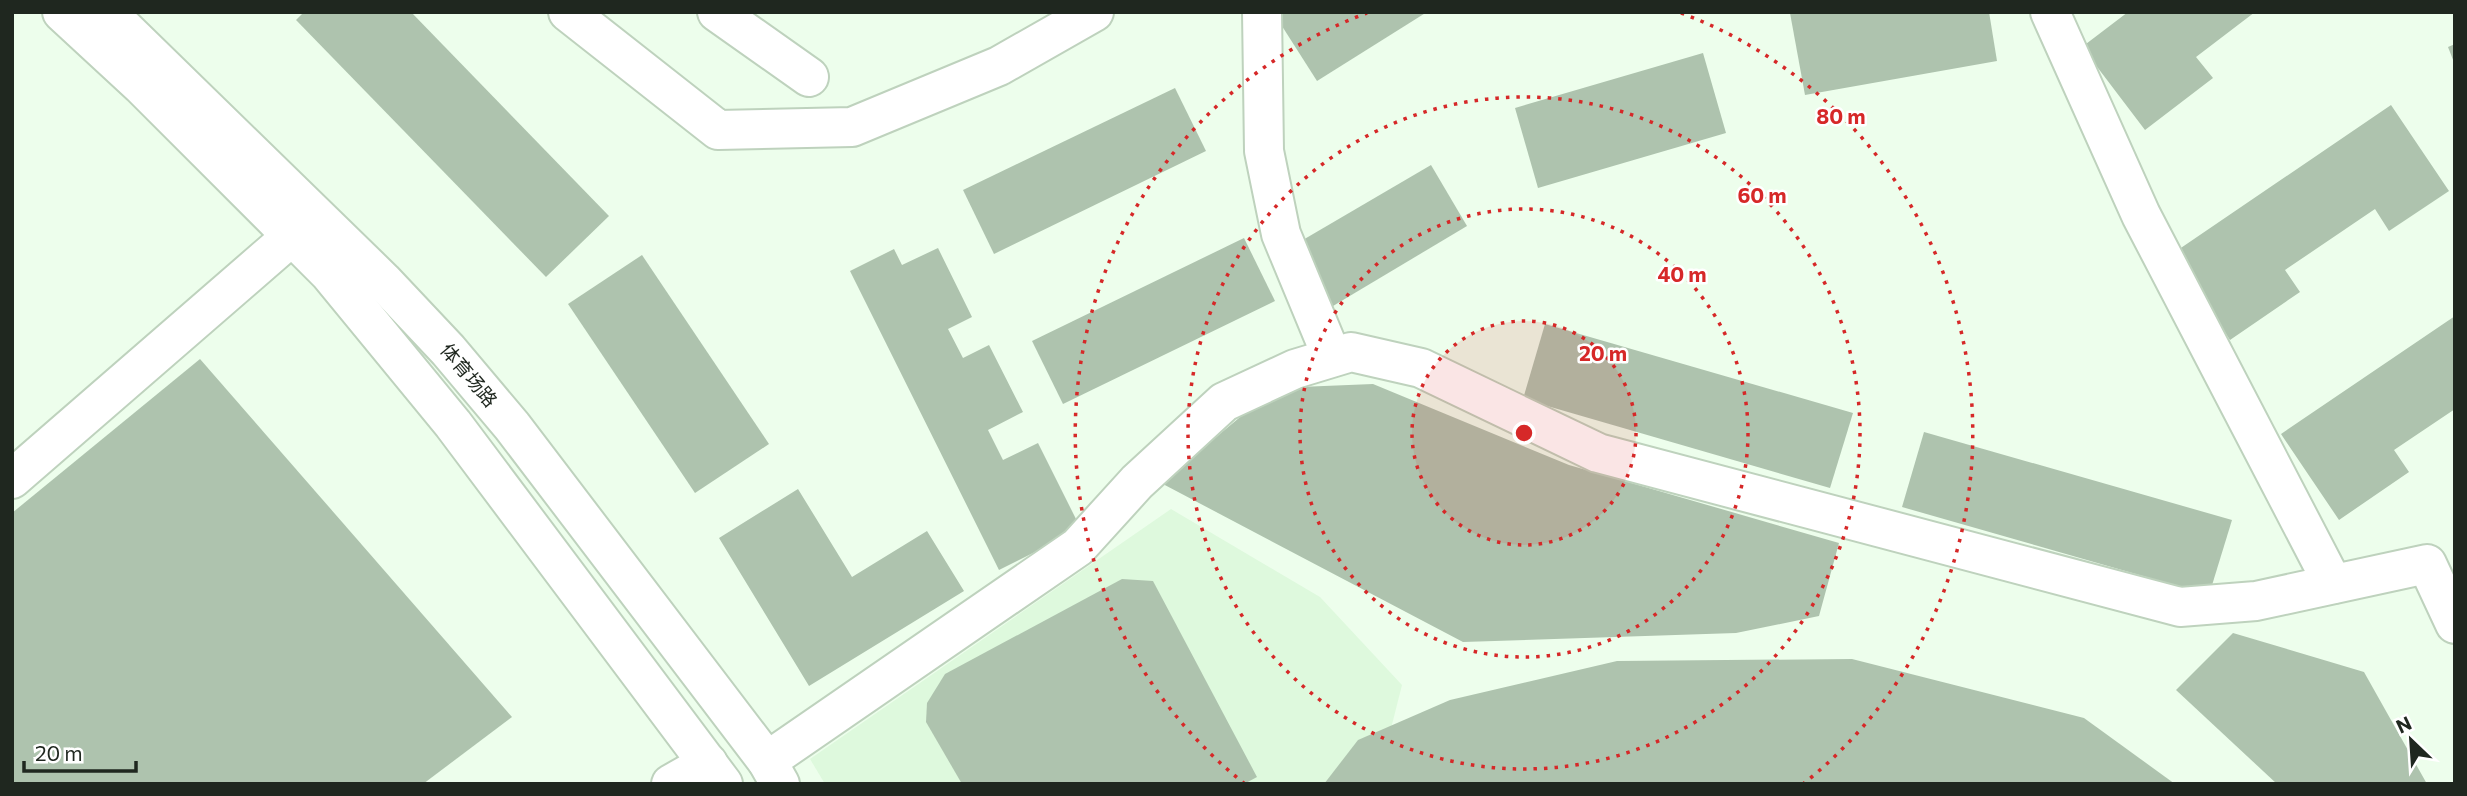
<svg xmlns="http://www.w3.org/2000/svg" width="2467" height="796" viewBox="0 0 2467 796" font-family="Commissioner,'Noto Sans SC',sans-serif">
  <rect width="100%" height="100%" fill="#edfeec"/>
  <polygon fill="#def9dd" points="1171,509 1320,597 1402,685 1377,784 825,784 810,759"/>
  <g fill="#aec3ae">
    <polygon points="304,12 411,12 609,216 546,277 296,20"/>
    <polygon points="1273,12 1427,12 1317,81"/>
    <polygon points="1796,12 1989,12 1997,61 1805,95 1790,13"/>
    <polygon points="2128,12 2255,12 2196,57 2213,78 2145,130 2082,47"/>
    <polygon points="2455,44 2455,65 2448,47"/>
    <polygon points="1703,53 1726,133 1538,188 1515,108"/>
    <polygon points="1175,88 1206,151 994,254 963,190"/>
    <polygon points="2391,105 2449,191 2389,231 2375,209 2285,270 2300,292 2230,340 2172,254"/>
    <polygon points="1431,165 1467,226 1333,306 1296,244"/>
    <polygon points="1244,238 1275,301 1063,404 1032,341"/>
    <polygon points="938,248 972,317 948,329 963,358 989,345 1023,412 988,430 1003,460 1038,443 1081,529 999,570 850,271 894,249 902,265"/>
    <polygon points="642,255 769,444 695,493 568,304"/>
    <polygon points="2455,316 2455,409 2394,450 2409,472 2339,520 2281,434"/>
    <polygon points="1545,324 1853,413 1830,488 1523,399"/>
    <polygon points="200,359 512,717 423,784 12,784 12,513"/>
    <polygon points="1373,384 1569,465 1839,543 1819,616 1736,633 1463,642 1161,483 1275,388"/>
    <polygon points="1924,432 2232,520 2209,595 1902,507"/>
    <polygon points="798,489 852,577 927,531 964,591 809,686 719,538"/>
    <polygon points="1122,579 1153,581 1257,777 1244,784 962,784 926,722 927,703 945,674"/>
    <polygon points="2233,633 2364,672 2427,784 2277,784 2176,690"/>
    <polygon points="1852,659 2084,718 2175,784 1324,784 1358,740 1450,700 1617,661"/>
  </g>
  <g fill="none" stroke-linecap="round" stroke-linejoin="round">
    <defs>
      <g id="minor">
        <polyline points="568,12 718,130 852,127 999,66 1094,12"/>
        <polyline points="717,12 809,77"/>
        <polyline points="1262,12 1264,151 1281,234 1332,357"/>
        <polyline points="2050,12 2141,215 2333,584"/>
        <polyline points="12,479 292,236"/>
        <polyline points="767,761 1078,547 1137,482 1224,402 1295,369 1351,352 1421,368 1598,453 2180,607 2256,601 2427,564 2455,624"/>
        <polyline points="671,784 708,763"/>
      </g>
      <g id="major">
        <polyline points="62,12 141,85 329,273 453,424 723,784"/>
        <polyline points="107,12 383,281 448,350 512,426 767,761 780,784"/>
      </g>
    </defs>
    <use href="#minor" stroke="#bed2bd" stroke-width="42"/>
    <use href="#major" stroke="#bed2bd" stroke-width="42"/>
    <use href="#minor" stroke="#fff" stroke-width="38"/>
    <use href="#major" stroke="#fff" stroke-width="38"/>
  </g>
  <circle cx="1524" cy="433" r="112" fill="#d62828" fill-opacity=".12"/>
  <g fill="none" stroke="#d62828" stroke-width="3.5" stroke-dasharray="3.5 7">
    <circle cx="1524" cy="433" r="112"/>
    <circle cx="1524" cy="433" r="224"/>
    <circle cx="1524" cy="433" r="336"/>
    <path d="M1245 784A448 448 0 0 1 1367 13M1681 13A448 448 0 0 1 1803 784"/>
  </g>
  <g text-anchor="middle" stroke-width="5" stroke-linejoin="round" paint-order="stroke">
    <g font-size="19" fill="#1f271f" stroke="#fff">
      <text transform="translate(469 375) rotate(50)" y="7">体育场路</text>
    </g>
  </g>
  <circle cx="1524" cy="433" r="10" fill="#d62828" stroke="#fff" stroke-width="3.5"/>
  <g font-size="21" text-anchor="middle" font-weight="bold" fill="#d62828" stroke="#fff" stroke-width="5" stroke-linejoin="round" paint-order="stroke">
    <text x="1841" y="124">80 m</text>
    <text x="1762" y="203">60 m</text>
    <text x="1682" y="282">40 m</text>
    <text x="1603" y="361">20 m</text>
  </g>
  <rect width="2467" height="796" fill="none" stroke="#1f271f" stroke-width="28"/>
  <g transform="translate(2411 740) rotate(335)" stroke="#ffffff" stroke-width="5" paint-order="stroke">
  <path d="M0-5L12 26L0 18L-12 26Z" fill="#1f271f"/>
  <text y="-10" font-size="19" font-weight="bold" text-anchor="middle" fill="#1f271f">N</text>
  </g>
  <path d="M24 761v10h112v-10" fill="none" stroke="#1f271f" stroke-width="3.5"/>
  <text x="35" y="761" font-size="21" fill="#1f271f" stroke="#ffffff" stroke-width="5" paint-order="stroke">20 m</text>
</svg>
